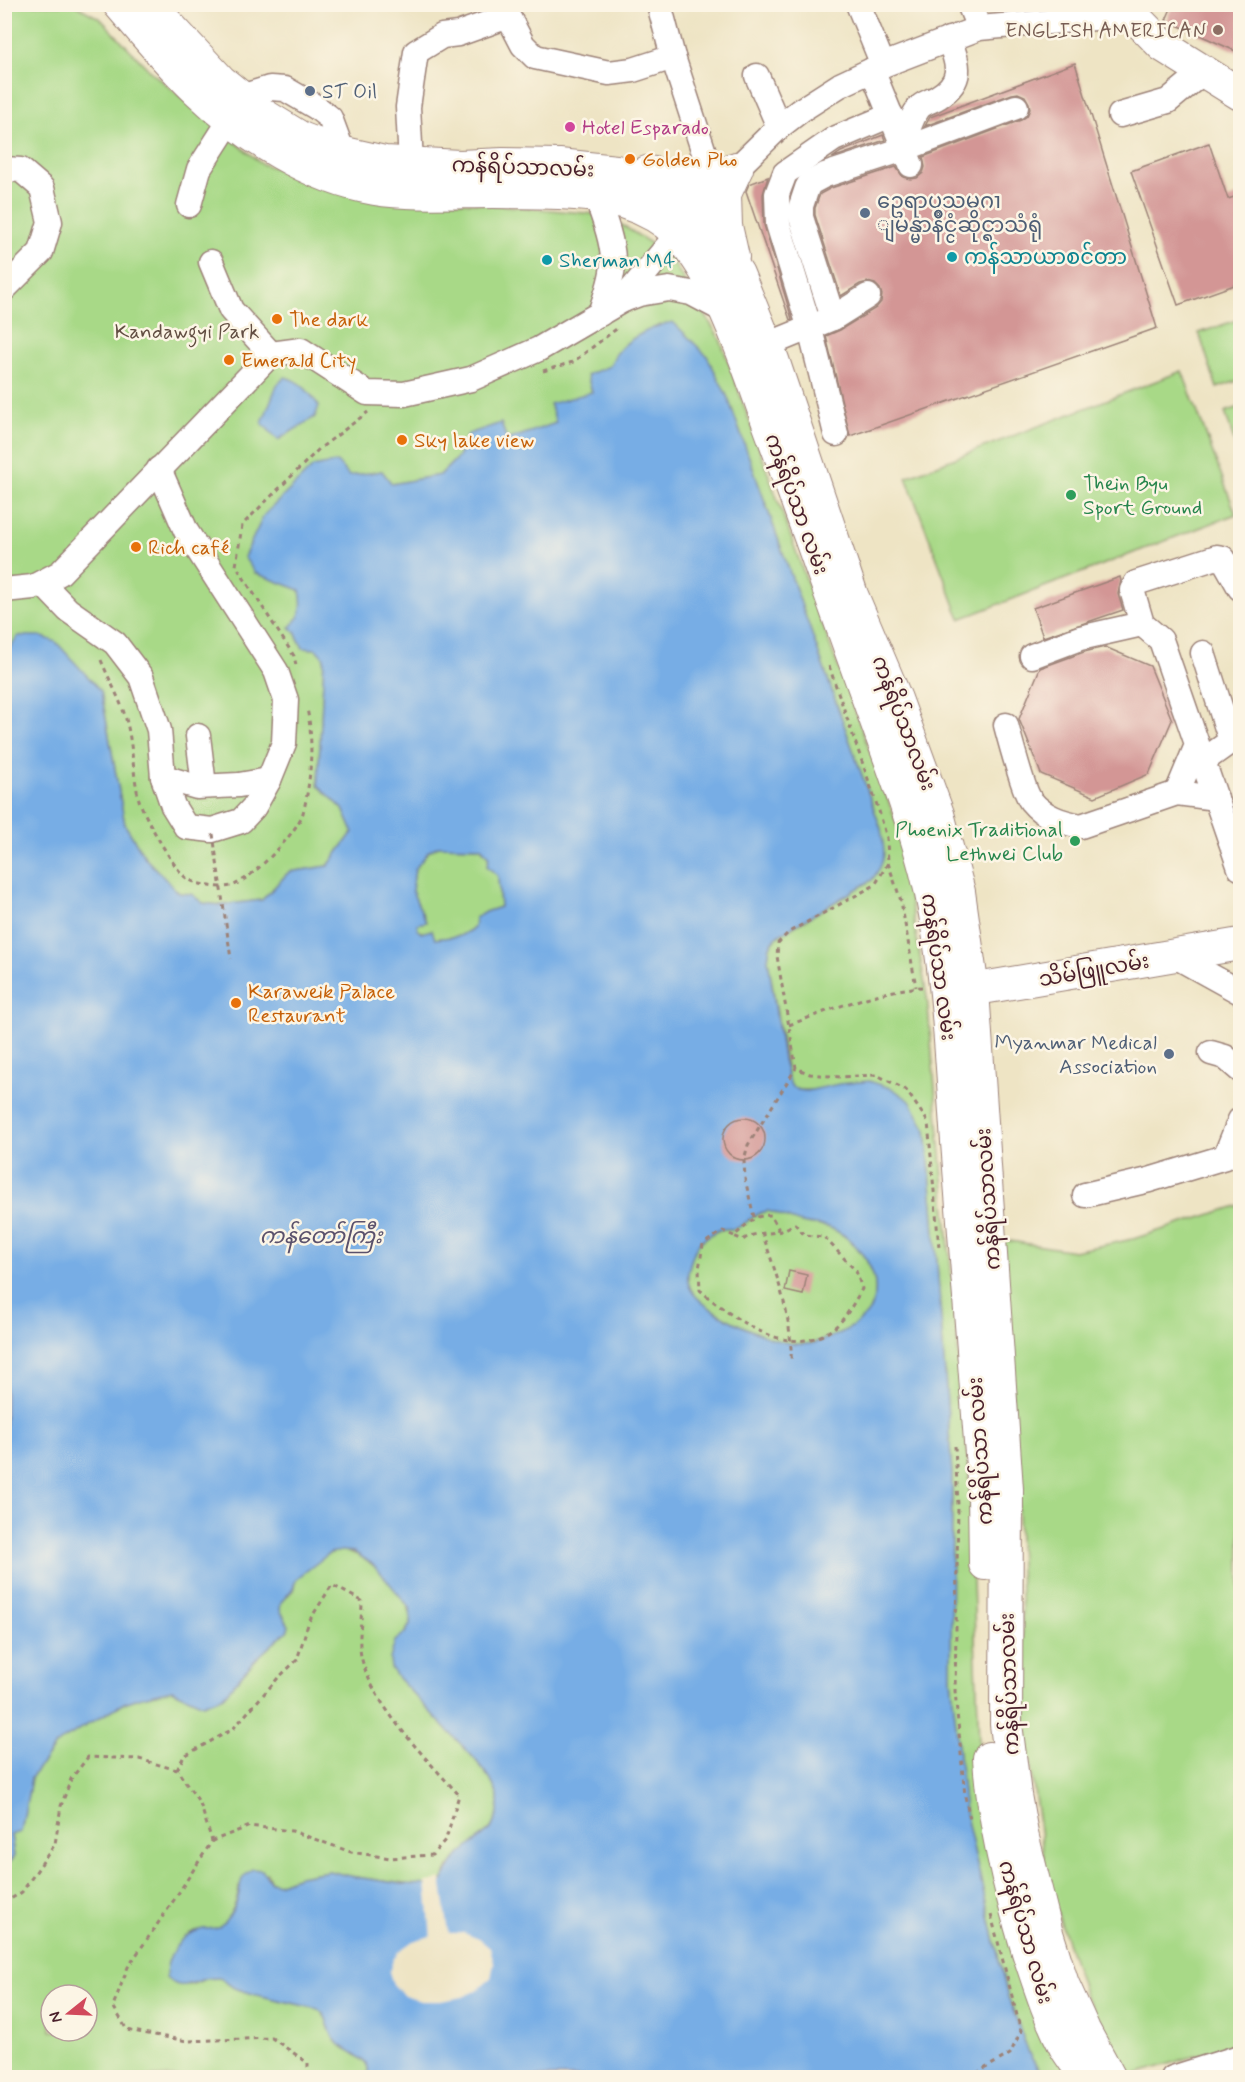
<svg xmlns="http://www.w3.org/2000/svg" width="1245" height="2082" viewBox="0 0 1245 2082" font-family="Mynerve,'Noto Sans Myanmar',sans-serif">
  <rect width="100%" height="100%" fill="#fcf5e5"/>
  <filter id="ink" filterUnits="userSpaceOnUse"><feTurbulence type="fractalNoise" baseFrequency=".0167" numOctaves="2"/><feDisplacementMap in="SourceGraphic" scale="12" xChannelSelector="R" yChannelSelector="G"/><feConvolveMatrix kernelMatrix="1 2 1 2 8 2 1 2 1" color-interpolation-filters="sRGB"/></filter>
  <filter id="wash" filterUnits="userSpaceOnUse"><feTurbulence type="fractalNoise" baseFrequency=".008" numOctaves="4" result="noise"/><feDisplacementMap in="SourceGraphic" scale="24" xChannelSelector="R" yChannelSelector="G"/><feGaussianBlur stdDeviation="1.35" result="paint"/><feColorMatrix in="noise" values="0 0 0 0 0 0 0 0 0 0 0 0 0 0 0 0 0 1.4 0 .05"/><feComposite in="paint" operator="in"/></filter>
  <g filter="url(#wash)">
    <rect width="100%" height="100%" fill="#eee4c4"/>
    <g fill="#a8d987" stroke="#797c59" stroke-width="1.5" fill-rule="evenodd">
      <polygon points="5,5 75,5 101,19 151,72 262,164 363,197 441,200 606,215 668,254 720,339 821,621 897,824 927,997 969,1474 979,1743 989,1831 1072,2077 1044,2077 1030,2056 1007,1994 965,1812 951,1679 952,1474 933,1206 926,1130 817,1090 798,1090 792,1087 788,1079 768,959 770,946 777,937 872,880 881,829 728,398 707,356 660,325 648,331 611,366 587,375 592,392 557,423 458,457 440,475 392,484 382,471 349,476 255,573 300,590 304,607 295,632 303,648 316,649 324,657 318,785 343,809 353,832 328,866 289,872 262,900 221,905 203,903 191,894 179,893 146,859 125,825 101,691 18,636 5,656"/>
      <polygon points="1240,319 1240,380 1217,388 1199,333"/>
      <polygon points="1182,371 1236,514 960,619 906,477"/>
      <polygon points="1240,407 1240,459 1225,412"/>
      <polygon points="438,846 480,847 489,857 487,866 498,876 500,907 485,912 474,928 460,936 435,939 418,930 417,924 426,922 412,891 415,869 429,851"/>
      <polygon points="1240,1205 1240,2042 1130,2076 1084,1993 1048,1884 1027,1743 1017,1488 1003,1240 1074,1251 1133,1239"/>
      <path d="M768 1211C779 1214 790 1220 802 1223 812 1226 823 1224 833 1229 857 1241 883 1274 873 1303 866 1322 845 1332 828 1338 815 1344 802 1346 788 1343 765 1339 696 1309 689 1285 686 1276 689 1267 692 1258 695 1249 698 1242 707 1237 711 1234 718 1230 723 1229 728 1228 732 1230 736 1228 750 1223 750 1214 768 1211Z"/>
      <path d="M342 1551C365 1550 411 1596 411 1619 411 1628 403 1632 401 1640 398 1651 398 1665 397 1677L474 1758 490 1779 498 1795 499 1813 491 1828 449 1867 442 1881 433 1885 419 1886 349 1876 329 1871 299 1876 278 1884 271 1882 267 1873 239 1886C239 1899 229 1922 218 1927 212 1931 202 1929 195 1931 180 1936 166 1963 166 1977L171 1982 191 1985 205 1979 220 1978 234 1988 257 1995 318 2009C330 2017 327 2032 336 2041 348 2054 370 2056 369 2077H5L4 1869 14 1856 11 1834 21 1832 31 1778 54 1747 65 1738 124 1703 142 1697 172 1690 203 1704 223 1696 257 1658 287 1631 289 1626 280 1610 281 1602 293 1590 296 1579 319 1560 330 1553ZM51 1995H87V2031H51Z"/>
    </g>
    <g fill="#77ade5" stroke="#606688" stroke-width="1.5" fill-rule="evenodd">
      <path d="M673 322 707 356 728 398 881 829C885 853 887 860 872 880L777 936 770 946 768 959 783 1059 788 1079 792 1087 798 1090 807 1091 839 1084 869 1081 893 1089 910 1101 926 1130 933 1206 952 1474 951 1679 965 1812 1007 1994 1030 2056 1044 2077H369C370 2056 348 2054 336 2041 327 2032 330 2017 318 2009L257 1995 234 1988 220 1978C215 1978 209 1978 205 1979 190 1983 180 1992 166 1977 166 1955 180 1934 203 1929 209 1928 216 1930 221 1925 228 1919 236 1906 238 1897 242 1881 237 1882 252 1869L262 1870 271 1882 278 1884 299 1876 329 1871 349 1876 402 1884 433 1885 442 1881 457 1857 491 1829 498 1813V1795L490 1779 474 1758 397 1677 391 1668 390 1659 395 1641 406 1632 411 1622 410 1608 380 1572 371 1563 354 1552 342 1551 330 1553 296 1579 293 1589 281 1602 280 1610 289 1626 287 1631 257 1658 223 1696 203 1704 172 1690 142 1697 124 1703 65 1738 54 1747 31 1778 21 1832 11 1835 14 1856 5 1869 6 653 18 636H40L56 642 101 691 125 825 146 859 179 893 191 894 203 903 220 905 262 900 289 872 328 866 353 832 343 809 318 785 324 658 316 649 303 648 295 632 290 627C303 615 303 606 300 590L255 573 244 557 264 515 313 467 337 462 349 476 382 471 392 484 440 475 458 457 468 434 501 423 507 440 556 423 550 404 592 392 587 375 610 366C612 362 614 356 617 353 627 338 656 325 673 322ZM438 846 481 847 489 857 487 866 498 876 500 907 485 912 475 918 474 928 460 936 435 939 432 930 421 933 418 930 417 924 426 922 412 891 415 869 429 851ZM768 1211C779 1214 790 1220 802 1223 812 1226 823 1224 833 1229 858 1241 883 1274 873 1303 866 1322 845 1332 828 1338 815 1344 802 1346 788 1343 765 1339 696 1309 689 1285 686 1276 689 1267 692 1258 695 1249 698 1242 707 1237 711 1234 718 1230 723 1229 728 1228 732 1230 736 1228 750 1223 750 1214 768 1211Z"/>
      <path d="M285 377C301 381 310 393 319 406L315 417 278 440 262 423 277 385Z"/>
    </g>
    <polygon fill="#eee4c4" points="441,1878 449,1933 464,1933 479,1939 490,1948 494,1963 491,1978 479,1989 463,1997 441,2001 421,2001 404,1996 393,1984 389,1972 393,1960 399,1951 413,1941 431,1936 426,1882 432,1882"/>
    <g id="blocks">
      <g fill="#d39695">
        <polygon points="1173,4 1240,4 1240,53 1166,20"/>
        <polygon points="1075,63 1157,328 850,436 826,336 840,330 876,308 881,302 882,295 880,289 875,284 868,282 860,284 841,296 815,215 815,208 820,194 831,188 896,167 903,177 910,179 917,178 923,173 925,167 923,157 1021,120 1027,116 1030,109 1029,103 1025,96 1018,93 1012,94 925,126 930,117"/>
        <polygon points="883,135 885,140 832,158 841,152"/>
        <polygon points="1209,143 1228,199 1240,195 1240,283 1178,305 1131,171"/>
        <polygon points="768,177 763,194 764,225 792,319 790,320 746,191 749,184"/>
        <polygon points="1120,577 1121,581 1118,594 1123,610 1043,637 1033,608"/>
        <polygon points="1105,647 1150,666 1172,720 1149,774 1095,797 1041,774 1019,719 1040,668 1084,652"/>
        <circle cx="744" cy="1139" r="21"/>
        <polygon points="789,1271 807,1275 803,1295 785,1291"/>
      </g>
    </g>
  </g>
  <g filter="url(#ink)">
    <use href="#blocks" fill-opacity="0" stroke="#9c8278" stroke-width="1.5"/>
    <g fill="none" stroke-linecap="round" stroke-linejoin="round">
      <defs>
        <g id="minor">
          <polyline points="659,4 673,57 711,174"/>
          <polyline points="858,4 883,65"/>
          <polyline points="969,4 979,28"/>
          <polyline points="872,70 911,165"/>
          <polyline points="757,76 779,127"/>
          <polyline points="241,97 270,88 285,89 316,107 330,118 343,153"/>
          <polyline points="1120,115 1168,101 1203,72"/>
          <path d="M904 149C907 135 909 121 918 109 922 103 932 101 938 97 965 80 958 64 949 39"/>
          <polyline points="411,163 408,107 416,52 442,36 458,34 500,19 510,20 523,45 535,57 609,73 633,70 673,57"/>
          <polyline points="4,169 21,170 42,188 50,222 41,252 4,289"/>
          <path d="M596 196C603 216 612 238 613 259 614 277 605 297 600 314"/>
          <polyline points="189,205 199,169 231,119"/>
          <polyline points="211,262 231,310 271,354"/>
          <polyline points="623,300 695,213 737,168 779,127 801,110 840,85 883,65 979,28 1130,15"/>
          <polyline points="833,318 801,217 801,206 807,188 810,183 825,175 904,149 1016,107"/>
          <polyline points="767,345 833,318 868,296"/>
          <polyline points="836,434 810,329 778,224 777,194 785,173 834,139 891,115"/>
          <polyline points="42,583 68,610 115,643 141,677 159,730 163,777 173,806 186,827 212,830 241,821 254,807 269,780 284,743 286,700 276,671 186,531 159,469"/>
          <polyline points="1240,588 1223,558 1217,557 1136,583 1132,590 1142,624 1161,640 1240,868"/>
          <polyline points="4,590 33,587 60,573 271,354 301,350 367,393 404,394 471,379 539,349 623,300 639,294 669,289 691,293 725,311"/>
          <polyline points="1032,656 1080,638 1142,624"/>
          <path d="M1006 725C1010 740 1024 793 1031 801 1044 817 1061 822 1081 826L1177 793 1216 798"/>
          <polyline points="198,736 204,786"/>
          <polyline points="1203,761 1231,741 1203,653"/>
          <polyline points="163,777 197,787 239,785 269,780"/>
          <polyline points="1177,793 1197,745"/>
          <polyline points="1175,956 1240,992"/>
          <polyline points="1211,1053 1225,1057 1240,1070"/>
          <polyline points="1085,1195 1149,1180 1225,1157 1240,1120"/>
          <polyline points="1173,2078 1240,2057"/>
        </g>
        <g id="major">
          <path d="M119 4C145 34 170 65 198 91 246 137 310 178 375 189 411 195 456 192 493 192 547 193 606 188 655 216 715 250 749 373 773 436 804 519 833 602 863 685 887 752 914 820 930 889 948 972 951 1058 957 1142 966 1259 975 1376 984 1493L985 1564"/>
          <polyline points="149,4 221,81 262,114 301,138 332,150 385,162 460,166 503,164 559,165 616,171 670,192 695,213 718,242 738,274 773,360 852,595 896,699 938,814 959,892 973,990 1007,1489 1006,1724 1015,1795 1022,1834 1046,1930 1063,1984 1084,2030 1110,2078"/>
          <polyline points="1122,4 1163,46 1240,94"/>
          <path d="M647 172C662 173 675 181 690 180 705 178 722 172 737 168"/>
          <polyline points="733,257 726,226 725,194 737,168"/>
          <polyline points="953,993 1240,944"/>
          <path d="M989 1758C993 1824 1009 1889 1028 1952 1039 1985 1049 2017 1065 2047 1071 2057 1079 2067 1086 2078"/>
        </g>
      </defs>
      <use href="#minor" stroke="#9c8278" stroke-width="27"/>
      <use href="#major" stroke="#9c8278" stroke-width="34"/>
      <g stroke="#9c8278" stroke-width="3" stroke-dasharray="4.5 4.5" stroke-linecap="butt">
        <polyline points="543,371 573,362 619,327"/>
        <path d="M101 660C109 680 122 702 127 723 133 748 133 775 139 800 144 816 171 863 183 875 192 885 222 890 234 885 255 876 296 834 303 813 311 783 314 739 307 709"/>
        <polyline points="296,665 294,656 236,566 242,525 319,449 368,412"/>
        <polyline points="829,666 879,811 887,838 888,863 875,885 789,932 778,943 777,956 796,1068 810,1074 840,1077 877,1075 906,1090 928,1122 939,1248"/>
        <polyline points="888,863 901,901 916,987"/>
        <path d="M789 1025C833 1009 875 991 922 987"/>
        <polyline points="754,1217 745,1179 744,1160 748,1145 796,1068"/>
        <path d="M762 1232C776 1274 793 1318 791 1363"/>
        <path d="M734 1236 723 1231 703 1244 699 1269 700 1290C733 1319 792 1363 835 1327 847 1317 854 1302 862 1289L856 1271 824 1237 804 1235 795 1224C790 1226 783 1231 777 1232 765 1234 753 1232 743 1240L734 1236C748 1224 752 1215 771 1215L778 1228 777 1232"/>
        <polyline points="955,1446 958,1505 955,1691 965,1796 970,1819"/>
        <path d="M177 1770 184 1756 233 1729 278 1678 297 1660 309 1621 332 1585 362 1601C362 1617 358 1641 361 1656 372 1705 426 1758 459 1795L446 1839 432 1855 390 1858 351 1852 292 1831 250 1826 212 1841"/>
        <polyline points="4,1903 22,1892 55,1844 61,1806 71,1779 88,1757 139,1759 177,1770 200,1803 212,1841 174,1900 128,1967 113,2006 127,2030 187,2041 272,2038 308,2063 308,2078"/>
        <polyline points="968,2078 1010,2054 1021,2031 990,1911"/>
      </g>
      <use href="#minor" stroke="#fff" stroke-width="24"/>
      <use href="#major" stroke="#fff" stroke-width="32"/>
      <polyline stroke="#9c8278" stroke-width="3" stroke-dasharray="4.5 4.5" stroke-linecap="butt" points="213,834 231,959"/>
    </g>
  </g>
  <circle fill="#8d6e63" stroke="#fcf5e5" stroke-width="2" cx="1218" cy="30" r="6"/>
  <g fill="#5c6f8a" stroke="#fcf5e5" stroke-width="2">
    <circle cx="310" cy="91" r="6"/>
    <circle cx="865" cy="213" r="6"/>
    <circle cx="1169" cy="1054" r="6"/>
  </g>
  <circle fill="#d1479c" stroke="#fcf5e5" stroke-width="2" cx="570" cy="127" r="6"/>
  <g fill="#e8710a" stroke="#fcf5e5" stroke-width="2">
    <circle cx="630" cy="159" r="6"/>
    <circle cx="277" cy="319" r="6"/>
    <circle cx="229" cy="360" r="6"/>
    <circle cx="402" cy="440" r="6"/>
    <circle cx="136" cy="547" r="6"/>
    <circle cx="236" cy="1003" r="6"/>
  </g>
  <g fill="#0f9aa8" stroke="#fcf5e5" stroke-width="2">
    <circle cx="952" cy="257" r="6"/>
    <circle cx="547" cy="260" r="6"/>
  </g>
  <g fill="#2e9e5b" stroke="#fcf5e5" stroke-width="2">
    <circle cx="1071" cy="495" r="6"/>
    <circle cx="1075" cy="841" r="6"/>
  </g>
  <g text-anchor="middle" stroke-width="5" stroke-linejoin="round" paint-order="stroke">
    <g font-size="21" fill="#785e54" stroke="#fcf5e5" text-anchor="end">
      <text x="1206" y="37">ENGLISH AMERICAN</text>
    </g>
    <g font-size="21" fill="#4e5e75" stroke="#fcf5e5" text-anchor="start">
      <text x="322" y="98">ST Oil</text>
      <text x="877" y="208">ဥေရာပသမဂၢ<tspan x="877" dy="24">ျမန္မာနိဳင္ငံဆိုင္ရာသံရုံ</tspan></text>
      <text x="1157" y="1049" text-anchor="end">Myanmar Medical<tspan x="1157" dy="24">Association</tspan></text>
    </g>
    <g font-size="21" fill="#b23c85" stroke="#fcf5e5" text-anchor="start">
      <text x="582" y="134">Hotel Esparado</text>
    </g>
    <g font-size="21" fill="#c56008" stroke="#fcf5e5" text-anchor="start">
      <text x="642" y="166">Golden Pho</text>
      <text x="289" y="326">The dark</text>
      <text x="241" y="367">Emerald City</text>
      <text x="414" y="447">Sky lake view</text>
      <text x="148" y="554">Rich café</text>
      <text x="248" y="998">Karaweik Palace<tspan x="248" dy="24">Restaurant</tspan></text>
    </g>
    <g font-size="21" fill="#4a1f2b" stroke="#fcf5e5">
      <text transform="translate(523 167) rotate(2)" y="7">ကန်ရိပ်သာလမ်း</text>
      <text transform="translate(797 504) rotate(70)" y="7">ကန်ရိပ်သာ လမ်း</text>
      <text transform="translate(904 723) rotate(69)" y="7">ကန်ရိပ်သာလမ်း</text>
      <text transform="translate(939 967) rotate(82)" y="7">ကန်ရိပ်သာ လမ်း</text>
      <text transform="translate(1094 970) rotate(-10)" y="7">သိမ်ဖြူလမ်း</text>
      <text transform="translate(988 1199) rotate(-94)" y="7">ကန်ရိပ်သာလမ်း</text>
      <text transform="translate(980 1451) rotate(-94)" y="7">ကန်ရိပ်သာ လမ်း</text>
      <text transform="translate(1009 1684) rotate(-92)" y="7">ကန်ရိပ်သာလမ်း</text>
      <text transform="translate(1026 1932) rotate(74)" y="7">ကန်ရိပ်သာ လမ်း</text>
    </g>
    <g font-size="21" fill="#0d838f" stroke="#fcf5e5" text-anchor="start">
      <text x="964" y="264">ကန်သာယာစင်တာ</text>
      <text x="559" y="267">Sherman M4</text>
    </g>
    <g font-size="21" fill="#624e42" stroke="#fcf5e5">
      <text x="187" y="338">Kandawgyi Park</text>
    </g>
    <g font-size="21" fill="#27864d" stroke="#fcf5e5" text-anchor="start">
      <text x="1083" y="490">Thein Byu<tspan x="1083" dy="24">Sport Ground</tspan></text>
      <text x="1063" y="836" text-anchor="end">Phoenix Traditional<tspan x="1063" dy="24">Lethwei Club</tspan></text>
    </g>
    <g font-size="22" font-style="italic" fill="#5a516c" stroke="#fcf5e5">
      <text x="321" y="1243">ကန်တော်ကြီး</text>
    </g>
  </g>
  <rect width="1245" height="2082" fill="none" stroke="#fcf5e5" stroke-width="24"/>
  <g transform="translate(69 2013) rotate(252)"><circle r="28" fill="#fcf5e5" stroke="#b59f9b" stroke-width="1.5"/>
  <path d="M0-4.5L10 22L0 15L-10 22Z" fill="#d1495b"/>
  <text y="-9" font-size="16" font-weight="bold" text-anchor="middle" fill="#4a1f2b">N</text>
  </g>
</svg>
